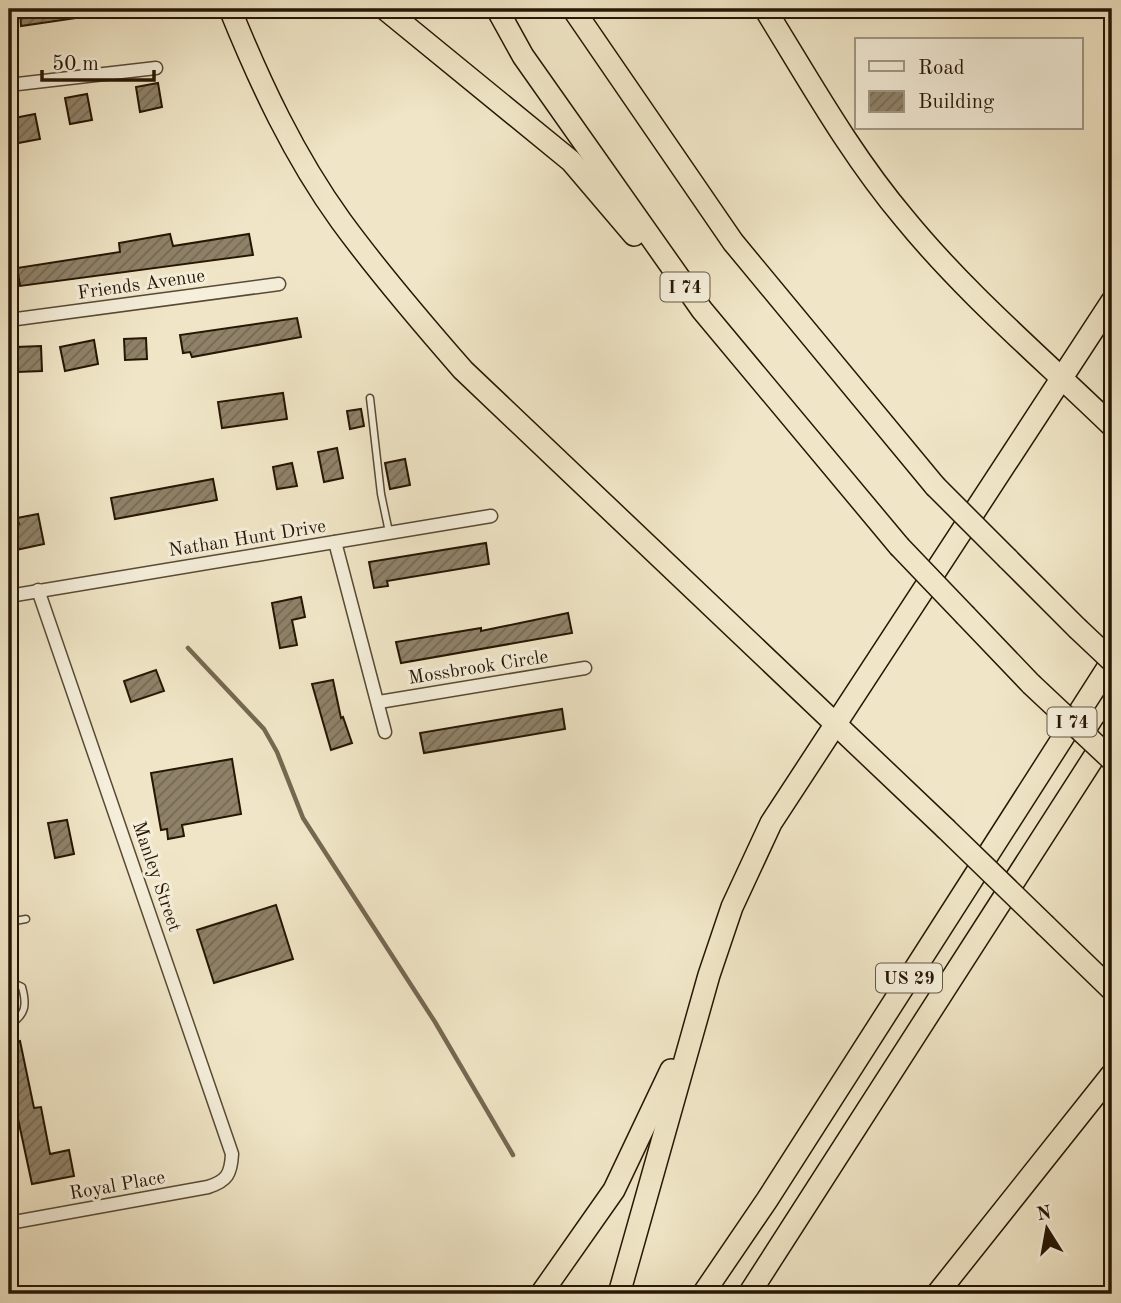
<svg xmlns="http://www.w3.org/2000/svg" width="1121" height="1303" viewBox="0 0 1121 1303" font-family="'Old Standard TT',serif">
  <defs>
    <pattern id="building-hatch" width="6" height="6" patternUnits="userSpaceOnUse" patternTransform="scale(1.75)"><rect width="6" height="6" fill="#8f8269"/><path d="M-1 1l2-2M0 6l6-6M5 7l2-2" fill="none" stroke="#756954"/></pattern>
  </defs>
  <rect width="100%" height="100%" fill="#f0e6c7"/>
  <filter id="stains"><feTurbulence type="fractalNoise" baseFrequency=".00286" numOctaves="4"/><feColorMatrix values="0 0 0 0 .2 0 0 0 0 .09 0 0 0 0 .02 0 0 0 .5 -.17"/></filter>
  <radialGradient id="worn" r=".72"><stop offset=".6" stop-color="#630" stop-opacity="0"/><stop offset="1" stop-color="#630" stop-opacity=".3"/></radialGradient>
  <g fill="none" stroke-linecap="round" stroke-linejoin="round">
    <polyline stroke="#766851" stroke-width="4.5" points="188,648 264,729 277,752 303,818 435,1022 513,1155"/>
  </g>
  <g fill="url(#building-hatch)" stroke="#261604" stroke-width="2">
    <polygon points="20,9 97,9 97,15 21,26"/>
    <polygon points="158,83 162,107 140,112 136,87"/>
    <polygon points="87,94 92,120 70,124 65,98"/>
    <polygon points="35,114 40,139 13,144 9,119"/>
    <polygon points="170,234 173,246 249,234 253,255 20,286 17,268 120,252 119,243"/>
    <polygon points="297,318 301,337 192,357 190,352 183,353 180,335"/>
    <polygon points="146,338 147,359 125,360 124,339"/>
    <polygon points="94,340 98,364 65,371 60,347"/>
    <polygon points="41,346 42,371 17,372 16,347"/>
    <polygon points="283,393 287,419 222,428 218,402"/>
    <polygon points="361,409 364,426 350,429 347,411"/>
    <polygon points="337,448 343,478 324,482 318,452"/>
    <polygon points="405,459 410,485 390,489 385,463"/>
    <polygon points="292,463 297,486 277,489 273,467"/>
    <polygon points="213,479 217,500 115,519 111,498"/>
    <polygon points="38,514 44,544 16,550 11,526 19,524 17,518"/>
    <polygon points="486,543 489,564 387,581 388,586 374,588 369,562"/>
    <polygon points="301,597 305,617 292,620 297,645 280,648 272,603"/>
    <polygon points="568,613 572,633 401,663 396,642 481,628 481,631"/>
    <polygon points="156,670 164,691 131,702 124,681"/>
    <polygon points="333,680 341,718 343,717 352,743 331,750 312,684"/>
    <polygon points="562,709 565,729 424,753 420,733"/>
    <polygon points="232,759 241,814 182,825 184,836 168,839 167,829 161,830 151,773"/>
    <polygon points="67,820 74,854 55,858 48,823"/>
    <polygon points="276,905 293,959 214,983 197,930"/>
    <polygon points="20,1041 34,1108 41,1107 50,1154 69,1150 74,1176 32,1184 9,1077 9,1044"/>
  </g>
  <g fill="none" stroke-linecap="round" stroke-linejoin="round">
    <defs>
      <g id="lane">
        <polyline points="370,398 381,494 389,532"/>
        <polyline points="9,922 26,919"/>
        <path d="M9 981 22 987C27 1005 26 1015 9 1025"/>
      </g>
      <g id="street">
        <polyline points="9,85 156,68"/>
        <polyline points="9,320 279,284"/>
        <polyline points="335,542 385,732"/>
        <polyline points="9,596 491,516"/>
        <polyline points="379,702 585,668"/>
        <path d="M9 1223 208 1187C227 1181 231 1174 232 1154L38 590"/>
      </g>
      <g id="highway">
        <path d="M230 9C260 83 294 156 341 221 379 273 421 322 463 370L945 828"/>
        <polyline points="385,9 571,161 634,235"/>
        <polyline points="497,9 523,56 702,310 899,546"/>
        <polyline points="573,9 733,242 935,486"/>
        <path d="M765 9C809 80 850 154 904 218 966 294 1042 358 1112 426"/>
        <polyline points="1008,559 1077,628"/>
        <polyline points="966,616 1031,684"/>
        <polyline points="1046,926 1112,990"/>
        <polyline points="541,1294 614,1190 671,1070"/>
        <polyline points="619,1294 709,975 732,907 771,823 1112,301"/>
        <polyline points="703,1294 767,1200 1112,661"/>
        <polyline points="749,1294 1112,729"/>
        <polyline points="937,1294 1112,1074"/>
      </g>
    </defs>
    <use href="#lane" stroke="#584a35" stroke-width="9"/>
    <use href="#street" stroke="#584a35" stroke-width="15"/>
    <use href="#highway" stroke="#261604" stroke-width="24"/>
    <use href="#lane" stroke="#f5efdb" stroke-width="6"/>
    <use href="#street" stroke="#f5efdb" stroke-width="12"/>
    <use href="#highway" stroke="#f0e6c7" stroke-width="21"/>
    <defs>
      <g id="highway-bridge">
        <polyline points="935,486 1008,559"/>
        <polyline points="899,546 966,616"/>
        <polyline points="1077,628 1112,661"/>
        <polyline points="1031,684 1112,760"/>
        <polyline points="945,828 1046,926"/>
      </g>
    </defs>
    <use href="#highway-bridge" stroke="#261604" stroke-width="24" stroke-linecap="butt"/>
    <use href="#highway-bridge" stroke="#f0e6c7" stroke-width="21"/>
  </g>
  <g text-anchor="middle" stroke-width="6" stroke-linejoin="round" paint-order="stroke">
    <g fill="#f5efdb" stroke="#645744" stroke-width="2">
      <rect x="660.5" y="272.5" width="49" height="29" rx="5"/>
      <rect x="1047.5" y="707.5" width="49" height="29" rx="5"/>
      <rect x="876" y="963.5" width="66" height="29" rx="5"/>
    </g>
    <g font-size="18" font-weight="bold" fill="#261604">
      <text x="685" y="293">I 74</text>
      <text x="1072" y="728">I 74</text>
      <text x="909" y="984">US 29</text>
    </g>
    <g font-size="19" fill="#261604" stroke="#f5efdb">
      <text transform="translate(141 283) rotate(-8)" y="7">Friends Avenue</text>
      <text transform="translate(247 537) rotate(-9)" y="7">Nathan Hunt Drive</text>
      <text transform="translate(478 666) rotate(-9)" y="7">Mossbrook Circle</text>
      <text transform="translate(158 876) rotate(71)" y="7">Manley Street</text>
      <text transform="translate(117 1184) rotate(-10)" y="7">Royal Place</text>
    </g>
  </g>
  <rect width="1121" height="1303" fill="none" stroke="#f0e6c7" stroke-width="35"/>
  <rect x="10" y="10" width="1100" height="1282" fill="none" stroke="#261604" stroke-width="3.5"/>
  <rect x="18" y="18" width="1086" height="1268" fill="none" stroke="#261604" stroke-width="2"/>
  <rect x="855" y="38" width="228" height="91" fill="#f5efdb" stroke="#a29885" stroke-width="2"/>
  <rect x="869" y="61" width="35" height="10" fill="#f5efdb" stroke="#a29885" stroke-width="2"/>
  <text x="918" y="74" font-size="21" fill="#261604">Road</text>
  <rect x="869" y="91" width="35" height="21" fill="url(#building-hatch)" stroke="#a29885" stroke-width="2"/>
  <text x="918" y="108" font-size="21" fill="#261604">Building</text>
  <g transform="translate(1047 1229) rotate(349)" stroke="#f5efdb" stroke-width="5" paint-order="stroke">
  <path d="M0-5L12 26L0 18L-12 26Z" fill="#261604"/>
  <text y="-10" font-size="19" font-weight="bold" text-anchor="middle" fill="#261604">N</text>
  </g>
  <path d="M42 70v10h112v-10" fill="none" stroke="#261604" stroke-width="3.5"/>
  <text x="52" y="70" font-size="21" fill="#261604" stroke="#f5efdb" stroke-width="5" paint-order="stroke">50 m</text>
  <rect width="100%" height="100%" filter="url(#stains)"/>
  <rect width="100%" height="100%" fill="url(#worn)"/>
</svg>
